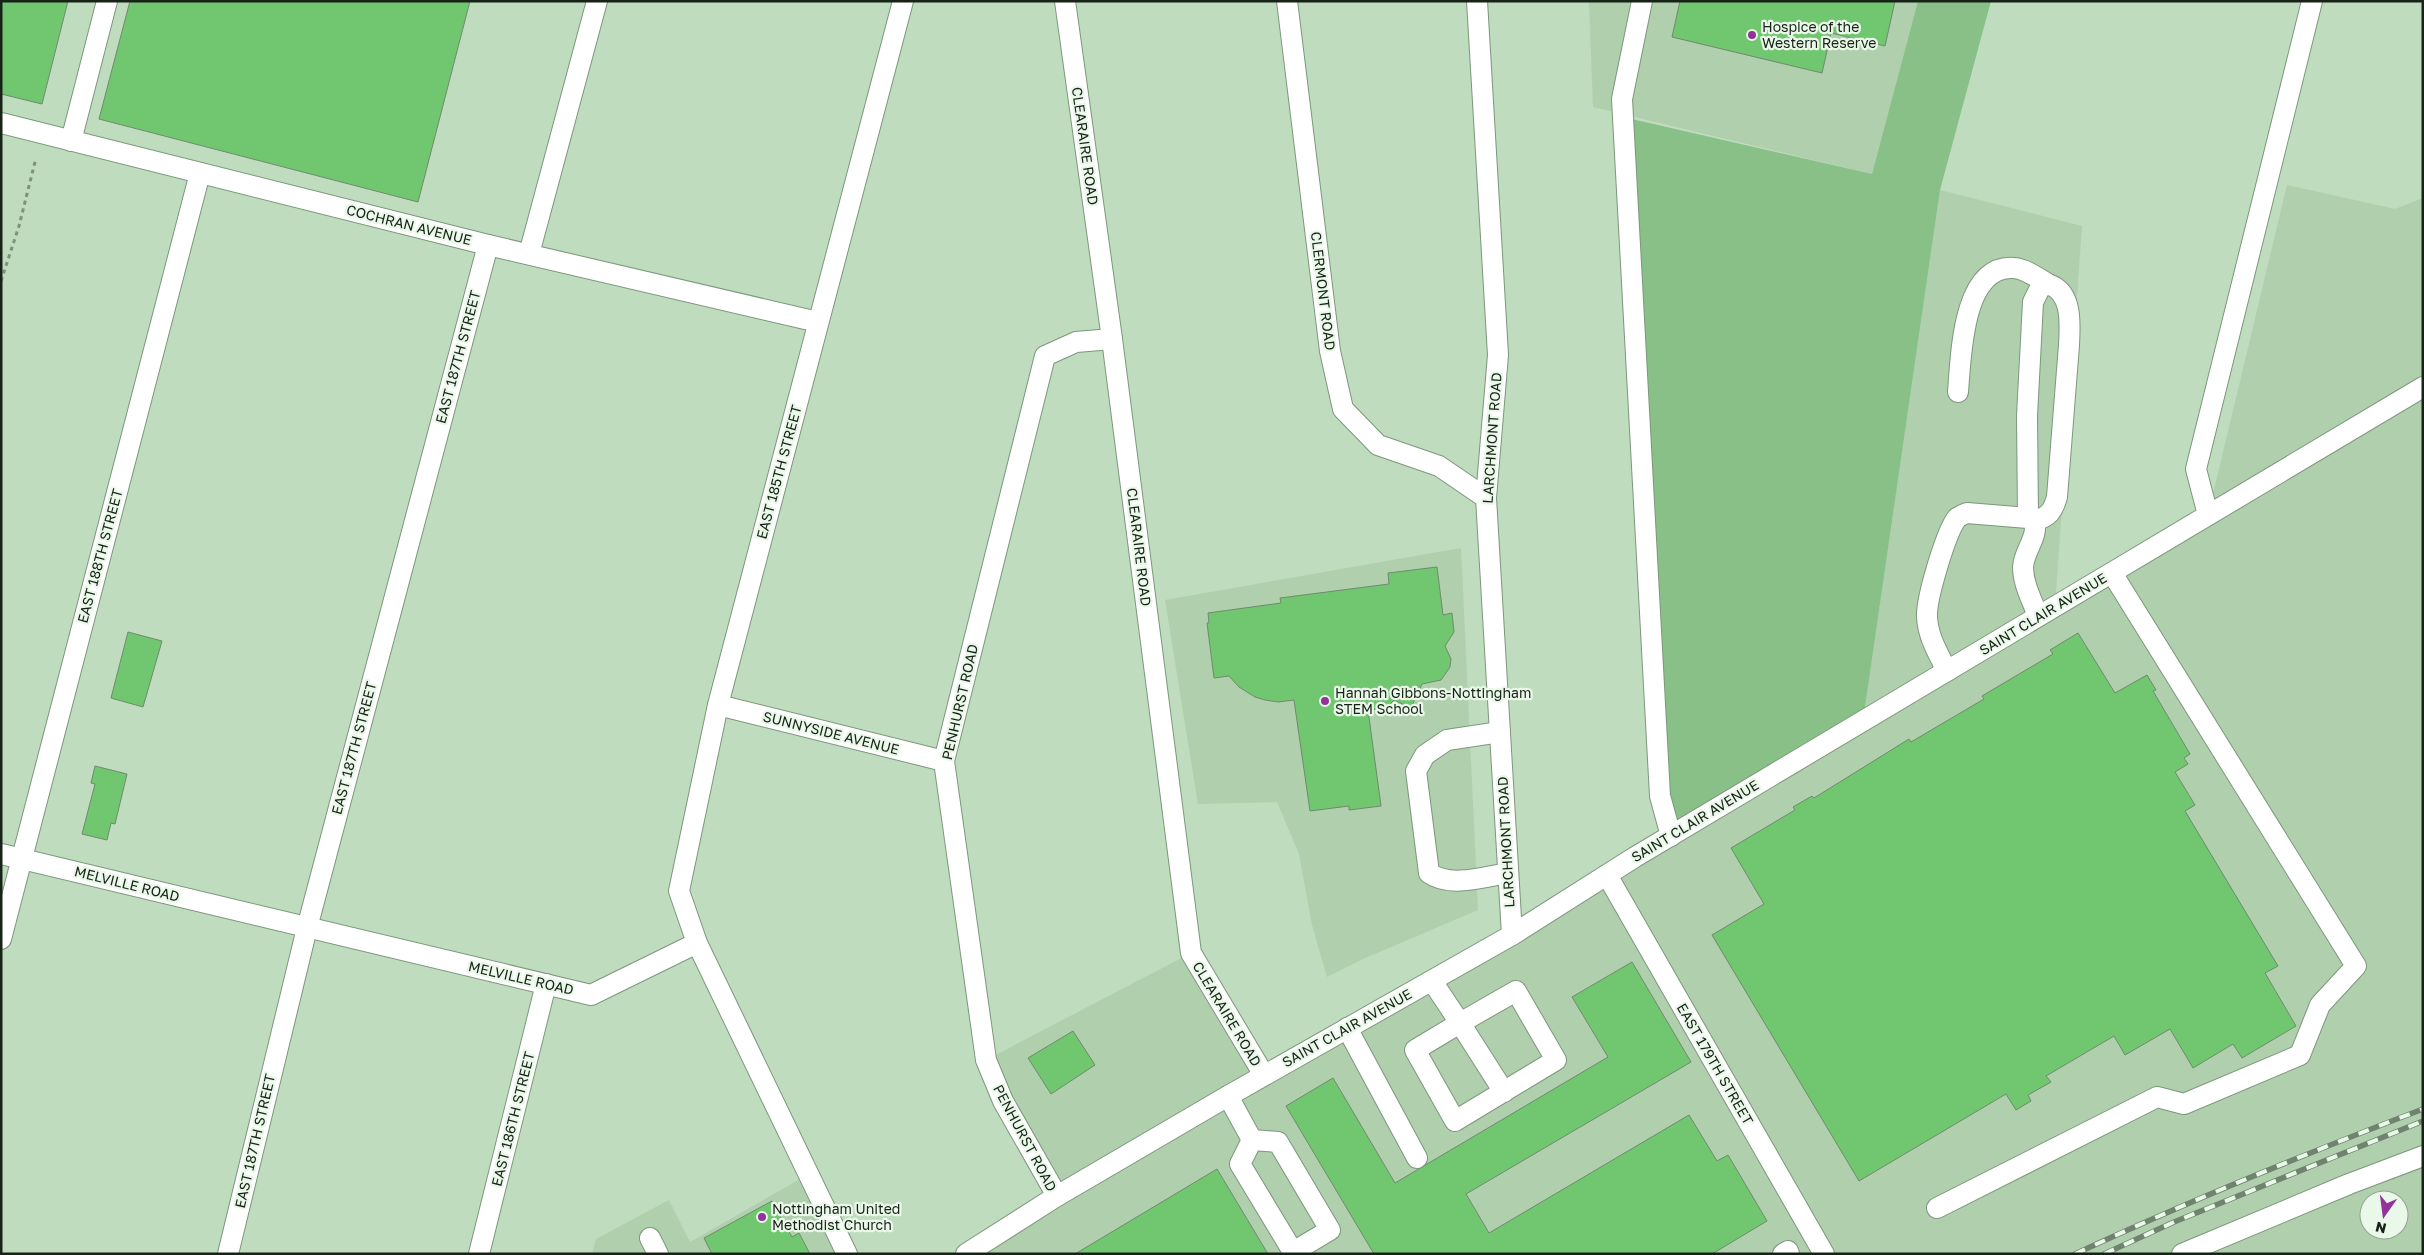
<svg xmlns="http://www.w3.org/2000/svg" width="2424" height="1255" viewBox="0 0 2424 1255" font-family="'Golos Text',sans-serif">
  <rect width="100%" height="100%" fill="#bfdcbe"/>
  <g fill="#afcfad" fill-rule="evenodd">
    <polygon points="1589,1 1918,1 1872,174 1593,107"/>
    <path d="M2287 185 2395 209 2423 198V1254H966L1057 1196 986 1060 1191 953 1264 1075 1863 721 1940 190 2082 226 2055 606 2208 515ZM2369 1200H2399V1230H2369Z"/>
    <polygon points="1461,548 1478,910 1363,959 1327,977 1312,925 1299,854 1277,802 1198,804 1165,600"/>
    <polygon points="809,1174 847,1254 592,1254 596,1239 669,1200 690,1242"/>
  </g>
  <polygon fill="#89c087" points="1918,1 1991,1 1940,190 1863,721 1671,836 1623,117 1872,174"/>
  <g fill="#71c770" stroke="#708a6f">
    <polygon points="1,1 68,1 42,104 1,94"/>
    <polygon points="130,1 470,1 418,202 99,119"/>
    <polygon points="1680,1 1895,1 1885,46 1831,33 1822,73 1672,37"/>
    <polygon points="1437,567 1443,615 1452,613 1454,632 1445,646 1451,659 1450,667 1441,680 1422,684 1411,708 1394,700 1386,708 1368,710 1381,806 1349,810 1349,806 1310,811 1294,700 1278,702 1265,700 1255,697 1239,687 1229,676 1214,678 1207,623 1209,623 1208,613 1281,603 1280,598 1389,584 1388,573"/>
    <polygon points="128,632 162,641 143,707 111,698"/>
    <polygon points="2078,633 2115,693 2147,675 2156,690 2153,691 2190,754 2184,758 2188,764 2175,772 2195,805 2185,811 2278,966 2265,973 2296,1026 2242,1058 2233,1044 2193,1068 2170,1029 2125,1055 2114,1036 2046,1076 2051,1082 2028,1095 2031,1101 2016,1110 2006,1094 1859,1181 1712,935 1764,904 1731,848 1795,810 1793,807 1812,796 1814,798 1909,739 1911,742 1984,699 1982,696 2053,654 2050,650"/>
    <polygon points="95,766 127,774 115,824 111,823 107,840 82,834 95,784 91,783"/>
    <polygon points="1632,962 1691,1062 1466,1194 1489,1233 1689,1115 1717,1161 1728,1155 1767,1221 1712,1254 1374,1254 1286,1106 1333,1078 1395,1183 1608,1057 1572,997"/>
    <polygon points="1073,1031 1095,1065 1051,1094 1028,1058"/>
    <polygon points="1217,1169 1268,1254 1075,1254"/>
    <polygon points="772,1201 792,1237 799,1233 810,1254 712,1254 704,1238"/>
  </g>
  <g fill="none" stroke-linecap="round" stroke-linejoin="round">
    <defs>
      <g id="minor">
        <polyline points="1065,1 1112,339 1191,953 1264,1075"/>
        <polyline points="1287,1 1330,351 1343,409 1378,445 1439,466 1486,498"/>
        <polyline points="1477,1 1498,355 1486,498 1512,935"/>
        <polyline points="1642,1 1622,99 1660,796 1671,836"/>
        <polyline points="1,123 488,245 818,322"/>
        <polyline points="71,141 107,1"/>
        <polyline points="529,254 597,1"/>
        <path d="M1958 392C1961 357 1962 264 2014 268 2026 269 2038 278 2048 284"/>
        <polyline points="2208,515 2196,469 2312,1"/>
        <path d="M2028 518 2027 416 2033 302 2040 288 2048 284C2073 292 2070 324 2069 345L2057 497C2053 511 2049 517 2034 521"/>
        <path d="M1947 671C1938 653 1928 637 1927 617 1926 599 1946 532 1957 518 1960 516 1964 514 1967 513L2028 518 2034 521C2039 537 2024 550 2023 567 2023 584 2032 600 2038 616"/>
        <polyline points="718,705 944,761"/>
        <path d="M1500 732 1447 740 1425 755 1416 771 1429 873C1450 888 1484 877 1508 873"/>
        <polyline points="1,854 591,995 697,943"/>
        <polyline points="1607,875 1824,1254"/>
        <polyline points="1,939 200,173"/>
        <polyline points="1432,981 1460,1023 1415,1050 1455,1121 1556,1060 1516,991 1460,1023 1504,1092"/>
        <polyline points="1347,1028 1417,1158"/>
        <polyline points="1228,1096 1252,1140 1240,1164 1293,1252 1330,1230 1278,1142 1252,1140"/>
        <polyline points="1057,1196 1003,1101 986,1060 944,761 1045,356 1076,342 1112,339"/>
        <polyline points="1937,1208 2157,1097 2184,1104 2300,1055 2320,1005 2356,966 2112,573"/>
        <polyline points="650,1238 658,1254"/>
        <polyline points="228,1254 307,928 488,245"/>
        <polyline points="479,1254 546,984"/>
        <polyline points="847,1254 697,943 679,891 718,705 903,1"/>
        <polyline points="966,1254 1057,1196 1228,1096 1512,935 1635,857 2423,387"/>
        <polyline points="1783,1254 1788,1251 1789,1254"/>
        <polyline points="2182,1254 2349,1184 2423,1156"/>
      </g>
    </defs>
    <use href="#minor" stroke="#7d977c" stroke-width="22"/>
    <polyline stroke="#7d927c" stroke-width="3" stroke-dasharray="4 4" stroke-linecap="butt" points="1,281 19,226 36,158"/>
    <use href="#minor" stroke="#fff" stroke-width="20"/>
    <defs>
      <g id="rail">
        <path d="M2075 1254C2189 1201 2305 1154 2423 1109"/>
        <polyline points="2104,1254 2174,1222 2423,1121"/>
      </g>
    </defs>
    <use href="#rail" stroke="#6f836e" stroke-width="5.5"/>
    <use href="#rail" stroke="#eaf8e9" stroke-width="4" stroke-dasharray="11" stroke-linecap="butt"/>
  </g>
  <g fill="#92339c" stroke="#eaf8e9" stroke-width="2">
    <circle cx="1752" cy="35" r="5"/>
    <circle cx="1325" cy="701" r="5"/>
    <circle cx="762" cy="1217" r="5"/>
  </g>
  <g text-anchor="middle" stroke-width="4.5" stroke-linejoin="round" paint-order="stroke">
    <g font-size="14" fill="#182318" stroke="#eaf8e9" text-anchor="start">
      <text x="1762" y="32">Hospice of the<tspan x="1762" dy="16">Western Reserve</tspan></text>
      <text x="1335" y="698">Hannah Gibbons-Nottingham<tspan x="1335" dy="16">STEM School</tspan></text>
      <text x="772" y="1214">Nottingham United<tspan x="772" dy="16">Methodist Church</tspan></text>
    </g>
    <g font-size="14" fill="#182318" stroke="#eaf8e9">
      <text transform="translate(1085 146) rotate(82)" y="5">CLEARAIRE ROAD</text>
      <text transform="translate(409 225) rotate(14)" y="5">COCHRAN AVENUE</text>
      <text transform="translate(1323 291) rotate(83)" y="5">CLERMONT ROAD</text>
      <text transform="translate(458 357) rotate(-75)" y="5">EAST 187TH STREET</text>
      <text transform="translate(1492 438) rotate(-86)" y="5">LARCHMONT ROAD</text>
      <text transform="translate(779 472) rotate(-75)" y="5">EAST 185TH STREET</text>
      <text transform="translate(1139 547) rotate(83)" y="5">CLEARAIRE ROAD</text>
      <text transform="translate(100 556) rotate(-75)" y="5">EAST 188TH STREET</text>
      <text transform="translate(2043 614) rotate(-31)" y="5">SAINT CLAIR AVENUE</text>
      <text transform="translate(960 702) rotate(-77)" y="5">PENHURST ROAD</text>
      <text transform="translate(831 733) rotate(14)" y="5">SUNNYSIDE AVENUE</text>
      <text transform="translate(354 748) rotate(-75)" y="5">EAST 187TH STREET</text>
      <text transform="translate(1695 821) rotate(-31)" y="5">SAINT CLAIR AVENUE</text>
      <text transform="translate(1506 842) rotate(-93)" y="5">LARCHMONT ROAD</text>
      <text transform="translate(127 884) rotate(14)" y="5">MELVILLE ROAD</text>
      <text transform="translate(521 978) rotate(13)" y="5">MELVILLE ROAD</text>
      <text transform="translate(1227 1014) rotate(59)" y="5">CLEARAIRE ROAD</text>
      <text transform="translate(1347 1028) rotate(-29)" y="5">SAINT CLAIR AVENUE</text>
      <text transform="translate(1715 1064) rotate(60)" y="5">EAST 179TH STREET</text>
      <text transform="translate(513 1119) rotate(-76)" y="5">EAST 186TH STREET</text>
      <text transform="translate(1025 1138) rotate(62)" y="5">PENHURST ROAD</text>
      <text transform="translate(255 1141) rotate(-77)" y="5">EAST 187TH STREET</text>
    </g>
  </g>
  <rect width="2424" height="1255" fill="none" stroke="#182318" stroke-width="5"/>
  <g transform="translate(2384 1215) rotate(194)"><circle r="24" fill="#eaf8e9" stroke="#96a395"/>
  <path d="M0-4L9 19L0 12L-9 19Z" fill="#92339c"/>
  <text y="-8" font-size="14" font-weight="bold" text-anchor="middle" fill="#182318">N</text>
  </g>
</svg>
